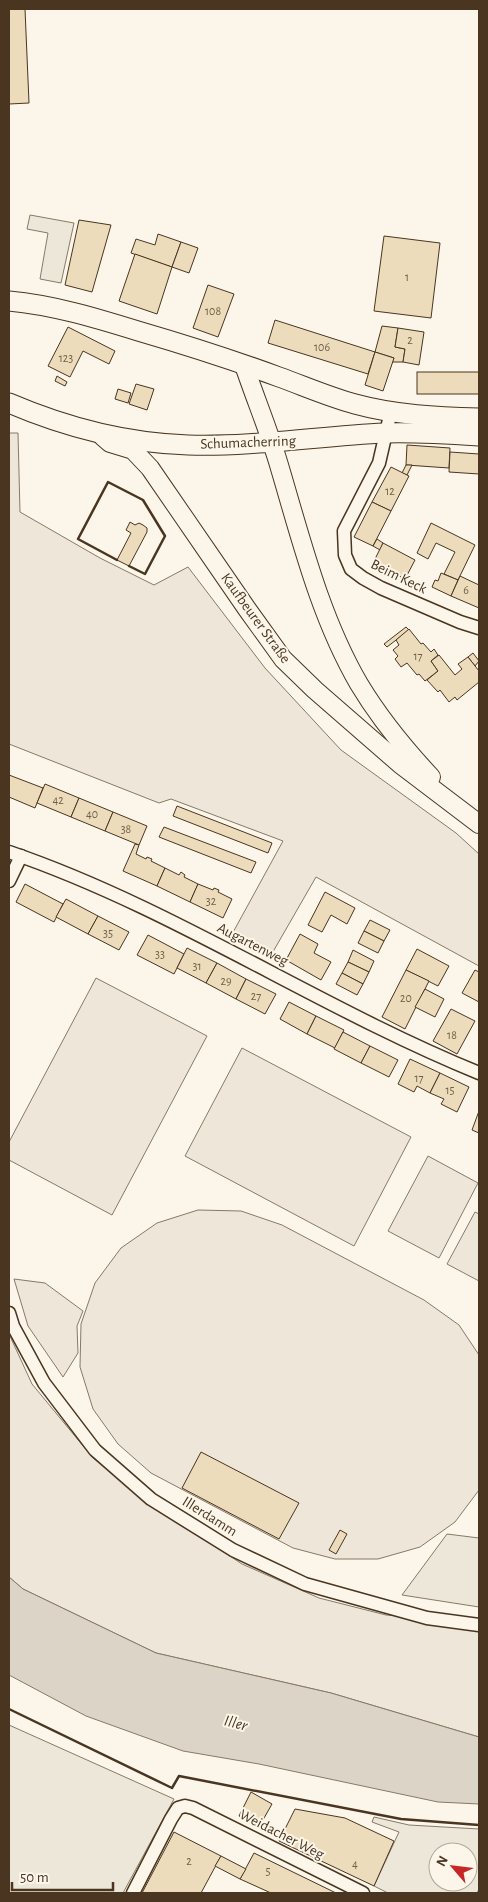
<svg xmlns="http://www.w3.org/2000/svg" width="488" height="1902" viewBox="0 0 488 1902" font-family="'Alegreya Sans',sans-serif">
  <rect width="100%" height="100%" fill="#fbf6e9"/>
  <g fill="#ede6d9" stroke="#887966">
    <polygon points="9,433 18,433 20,512 100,558 154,585 188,567 265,668 341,750 456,833 479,854 479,966 316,877 270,957 231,936 283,841 171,799 159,803 9,744"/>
    <polygon points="96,978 207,1036 112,1215 9,1160 9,1142"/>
    <polygon points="242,1048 411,1137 354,1246 185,1156"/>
    <polygon points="428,1156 478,1183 439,1258 388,1231"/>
    <polygon points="198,1210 241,1211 282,1225 424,1300 459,1325 479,1355 479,1490 455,1522 420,1547 378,1559 335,1559 293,1548 151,1473 118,1444 93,1409 80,1367 81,1324 95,1283 121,1248 157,1223"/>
    <polygon points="475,1212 479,1214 479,1281 447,1264"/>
    <polygon points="14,1279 45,1283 83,1311 77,1326 78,1353 63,1377 28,1326"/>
    <polygon points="9,1334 32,1384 93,1458 155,1507 242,1564 319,1598 386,1615 427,1618 479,1629 479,1737 331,1693 156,1653 23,1589 9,1577"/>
  </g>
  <g fill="#ede7d9" stroke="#887966" fill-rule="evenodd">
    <polygon points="30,215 74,223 61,283 40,279 48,233 27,229"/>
    <polygon points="447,1534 479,1538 479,1607 402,1595"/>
    <polygon points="9,1725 174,1799 123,1893 9,1893"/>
    <path d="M374 1817 409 1825 479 1829V1889L477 1893H388L374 1886 399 1832 372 1822ZM438 1852H468V1882H438Z"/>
  </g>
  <polygon fill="#dcd4c6" stroke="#887966" points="9,1577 23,1589 156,1653 331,1693 479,1737 479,1804 438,1802 259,1764 183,1751 86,1716 9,1675"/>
  <g fill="#ecdcbc" stroke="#4a3520">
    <polygon points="9,9 25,9 29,103 9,104"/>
    <polygon points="79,220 111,225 92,292 65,285"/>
    <polygon points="158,234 181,242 172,267 131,253 136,239 155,245"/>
    <polygon points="384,236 440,243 431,318 374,311"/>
    <polygon points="181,242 198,248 189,273 172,267"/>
    <polygon points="135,254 172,267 157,314 119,301"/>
    <polygon points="208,285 234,294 218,337 193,328"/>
    <polygon points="275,320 375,352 368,374 268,343"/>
    <polygon points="382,326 398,328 395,347 405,349 403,362 392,362 394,358 375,352"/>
    <polygon points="68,327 115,351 109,364 83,351 70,377 48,366"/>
    <polygon points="398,328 424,332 419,365 403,362 405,349 395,347"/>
    <polygon points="375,352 394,358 383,391 365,385"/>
    <rect x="417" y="372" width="62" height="22"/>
    <polygon points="57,376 67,382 65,386 55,381"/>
    <polygon points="136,384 154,389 147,410 129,404"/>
    <polygon points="118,389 131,393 128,403 115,399"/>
    <polygon points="407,445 450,448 449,468 406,465"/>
    <polygon points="450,452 479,454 479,474 449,472"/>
    <polygon points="406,465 412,465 407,475 402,473"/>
    <polygon points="391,467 409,476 391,511 372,502"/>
    <polygon points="372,502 391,511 373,546 354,537"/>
    <polygon points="130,522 135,525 139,523 143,525 147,528 147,532 129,566 117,560 131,533 126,530"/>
    <polygon points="431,523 475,545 458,580 444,574 455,552 436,543 428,559 417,553"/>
    <polygon points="377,539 383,543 380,550 373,546"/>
    <polygon points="383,543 415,560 405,579 373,563"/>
    <polygon points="441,573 458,580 451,596 432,587 435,580 438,581"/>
    <polygon points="460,576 479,585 479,608 451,596"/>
    <polygon points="406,627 409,630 387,647 384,644"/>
    <polygon points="409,629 421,644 423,643 431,652 434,649 438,655 431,661 438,671 425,681 419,674 417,675 407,663 401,667 395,659 398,656 393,650 399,645 396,640"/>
    <polygon points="473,653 479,661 475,666 468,657"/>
    <polygon points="439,655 455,675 462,669 458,664 468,657 479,671 479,682 457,700 455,697 449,702 440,690 438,692 427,680 438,671 431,661"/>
    <polygon points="9,775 43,788 35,808 9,797"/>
    <polygon points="45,784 79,798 71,817 37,803"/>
    <polygon points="79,798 113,812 105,831 71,817"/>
    <polygon points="177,806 272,843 268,853 173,816"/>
    <polygon points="113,812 147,826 139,845 105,831"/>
    <polygon points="164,827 256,862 251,873 159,837"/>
    <polygon points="135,844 139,845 136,854 146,859 147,857 152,859 151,861 165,868 157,886 123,871"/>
    <polygon points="165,868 179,875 181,872 185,875 184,877 198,884 190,902 157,886"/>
    <polygon points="25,884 63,904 54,922 16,902"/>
    <polygon points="198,884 213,890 214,888 219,890 218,892 232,899 223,918 190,902"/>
    <polygon points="325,892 355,908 347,924 331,915 322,932 308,925"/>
    <polygon points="66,899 98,916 88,934 56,917"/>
    <polygon points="98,916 129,932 119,950 88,934"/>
    <polygon points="370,920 390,930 384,941 364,931"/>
    <polygon points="364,931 384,941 378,953 358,943"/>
    <polygon points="300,934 318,944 314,953 331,962 321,980 286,960"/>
    <polygon points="148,935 184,954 174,974 137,955"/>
    <polygon points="187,948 217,963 206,983 177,968"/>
    <polygon points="417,949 449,966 438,986 406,970"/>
    <polygon points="353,950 374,961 369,972 348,962"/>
    <polygon points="348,962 369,972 363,984 342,973"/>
    <polygon points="217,963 246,979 236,999 206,983"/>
    <polygon points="406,970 429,981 405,1029 382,1017"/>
    <polygon points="475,970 479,972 479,1002 462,993"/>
    <polygon points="342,973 363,984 357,995 336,984"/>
    <polygon points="246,979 276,994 265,1014 236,999"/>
    <polygon points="425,989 444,999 435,1017 415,1007"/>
    <polygon points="289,1002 316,1016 307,1034 280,1019"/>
    <polygon points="451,1009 475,1021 457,1054 433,1041"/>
    <polygon points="316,1016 344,1030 335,1048 307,1034"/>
    <polygon points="343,1032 370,1046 361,1063 334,1049"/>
    <polygon points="370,1046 398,1060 389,1077 361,1063"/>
    <polygon points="410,1059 440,1073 430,1093 417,1086 414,1092 398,1084"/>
    <polygon points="440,1073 469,1087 457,1112 441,1104 444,1099 430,1093"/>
    <polygon points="479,1111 479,1133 472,1130"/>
    <polygon points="201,1452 299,1503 279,1539 182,1488"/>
    <polygon points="340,1530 347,1534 336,1554 329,1550"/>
    <polygon points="251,1792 272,1804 259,1827 239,1816"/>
    <polygon points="295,1809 345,1818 394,1841 374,1886 279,1841"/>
    <polygon points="174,1832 221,1856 201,1893 142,1893"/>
    <polygon points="254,1853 336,1893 271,1893 240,1879"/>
    <polygon points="221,1856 246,1869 240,1879 215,1866"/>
  </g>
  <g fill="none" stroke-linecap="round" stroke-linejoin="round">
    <defs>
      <g id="street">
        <polyline points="391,411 379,463 344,531 345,555 351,569 363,578 381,588 460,622 479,628"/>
        <path d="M9 852C173 908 319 1008 479 1073"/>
        <polyline points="9,881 21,856"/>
        <polyline points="9,1313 13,1326 44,1383 95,1450 151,1499 233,1550 305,1584 427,1618 479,1625"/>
        <polyline points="133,1893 171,1819 178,1808 185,1806 193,1808 363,1893"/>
      </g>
      <g id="secondary">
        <path d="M244 365C255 398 269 431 279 465 301 539 320 617 359 684 380 719 404 748 431 777"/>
        <polyline points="103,437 110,443 133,450 150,468 247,609 283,659 315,690 400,764 479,824"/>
      </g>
      <g id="primary">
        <path d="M9 301C53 305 96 318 138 331 186 345 233 360 279 377 304 386 329 397 355 404 395 415 438 417 479 418"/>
        <path d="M9 403C65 427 127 443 188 445 254 447 319 436 385 433 416 432 448 434 479 436"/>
      </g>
    </defs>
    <use href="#street" stroke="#4a3520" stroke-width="15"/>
    <use href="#secondary" stroke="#4a3520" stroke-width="20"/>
    <use href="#primary" stroke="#4a3520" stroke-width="21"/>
    <use href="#street" stroke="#fbf6e9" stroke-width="12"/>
    <use href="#secondary" stroke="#fbf6e9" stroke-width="18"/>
    <use href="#primary" stroke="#fbf6e9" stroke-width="19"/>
    <g stroke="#4a3520" stroke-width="2.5">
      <polyline points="117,560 78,539 108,482 143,500 165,536 145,574 129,566"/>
      <polyline points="9,1709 172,1788 179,1776 401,1819 479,1825"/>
    </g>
  </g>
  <g text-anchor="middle" stroke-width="4" stroke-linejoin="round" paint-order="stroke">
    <g font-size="12" fill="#725f47">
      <text x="407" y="281">1</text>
      <text x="213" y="315">108</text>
      <text x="410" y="344">2</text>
      <text x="322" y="351">106</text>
      <text x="66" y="362">123</text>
      <text x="390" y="495">12</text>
      <text x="466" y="594">6</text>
      <text x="418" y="660">17</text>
      <text x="58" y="804">42</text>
      <text x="92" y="818">40</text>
      <text x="126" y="833">38</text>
      <text x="211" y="905">32</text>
      <text x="108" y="937">35</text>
      <text x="160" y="958">33</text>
      <text x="197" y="970">31</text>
      <text x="226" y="985">29</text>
      <text x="256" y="1000">27</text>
      <text x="406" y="1002">20</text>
      <text x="452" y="1039">18</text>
      <text x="419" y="1082">17</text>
      <text x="450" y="1094">15</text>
      <text x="189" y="1865">2</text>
      <text x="355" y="1868">4</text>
      <text x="268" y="1875">5</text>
    </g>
    <g font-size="15" fill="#4a3520" stroke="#fbf6e9">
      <text transform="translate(248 442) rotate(-2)" y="5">Schumacherring</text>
      <text transform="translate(399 576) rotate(26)" y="5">Beim Keck</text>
      <text transform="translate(256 618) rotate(54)" y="5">Kaufbeurer Straße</text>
      <text transform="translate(253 944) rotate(27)" y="5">Augartenweg</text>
      <text transform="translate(210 1516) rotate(32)" y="5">Illerdamm</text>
      <text transform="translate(282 1834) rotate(27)" y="5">Weidacher Weg</text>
    </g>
    <g font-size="16" font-style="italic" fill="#4a3520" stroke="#fbf6e9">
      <text transform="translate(236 1722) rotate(14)" y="6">Iller</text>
    </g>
  </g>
  <rect width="488" height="1902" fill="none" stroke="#4a3520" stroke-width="20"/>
  <g transform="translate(453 1867) rotate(298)"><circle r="24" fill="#fbf6e9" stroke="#b4a999"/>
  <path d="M0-4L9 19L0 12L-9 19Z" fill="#c62828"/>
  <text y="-8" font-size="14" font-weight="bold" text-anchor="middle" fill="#4a3520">N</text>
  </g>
  <path d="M12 1882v8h101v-8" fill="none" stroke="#4a3520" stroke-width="2.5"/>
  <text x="20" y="1882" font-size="15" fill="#4a3520" stroke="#fbf6e9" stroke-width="4" paint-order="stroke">50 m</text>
</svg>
